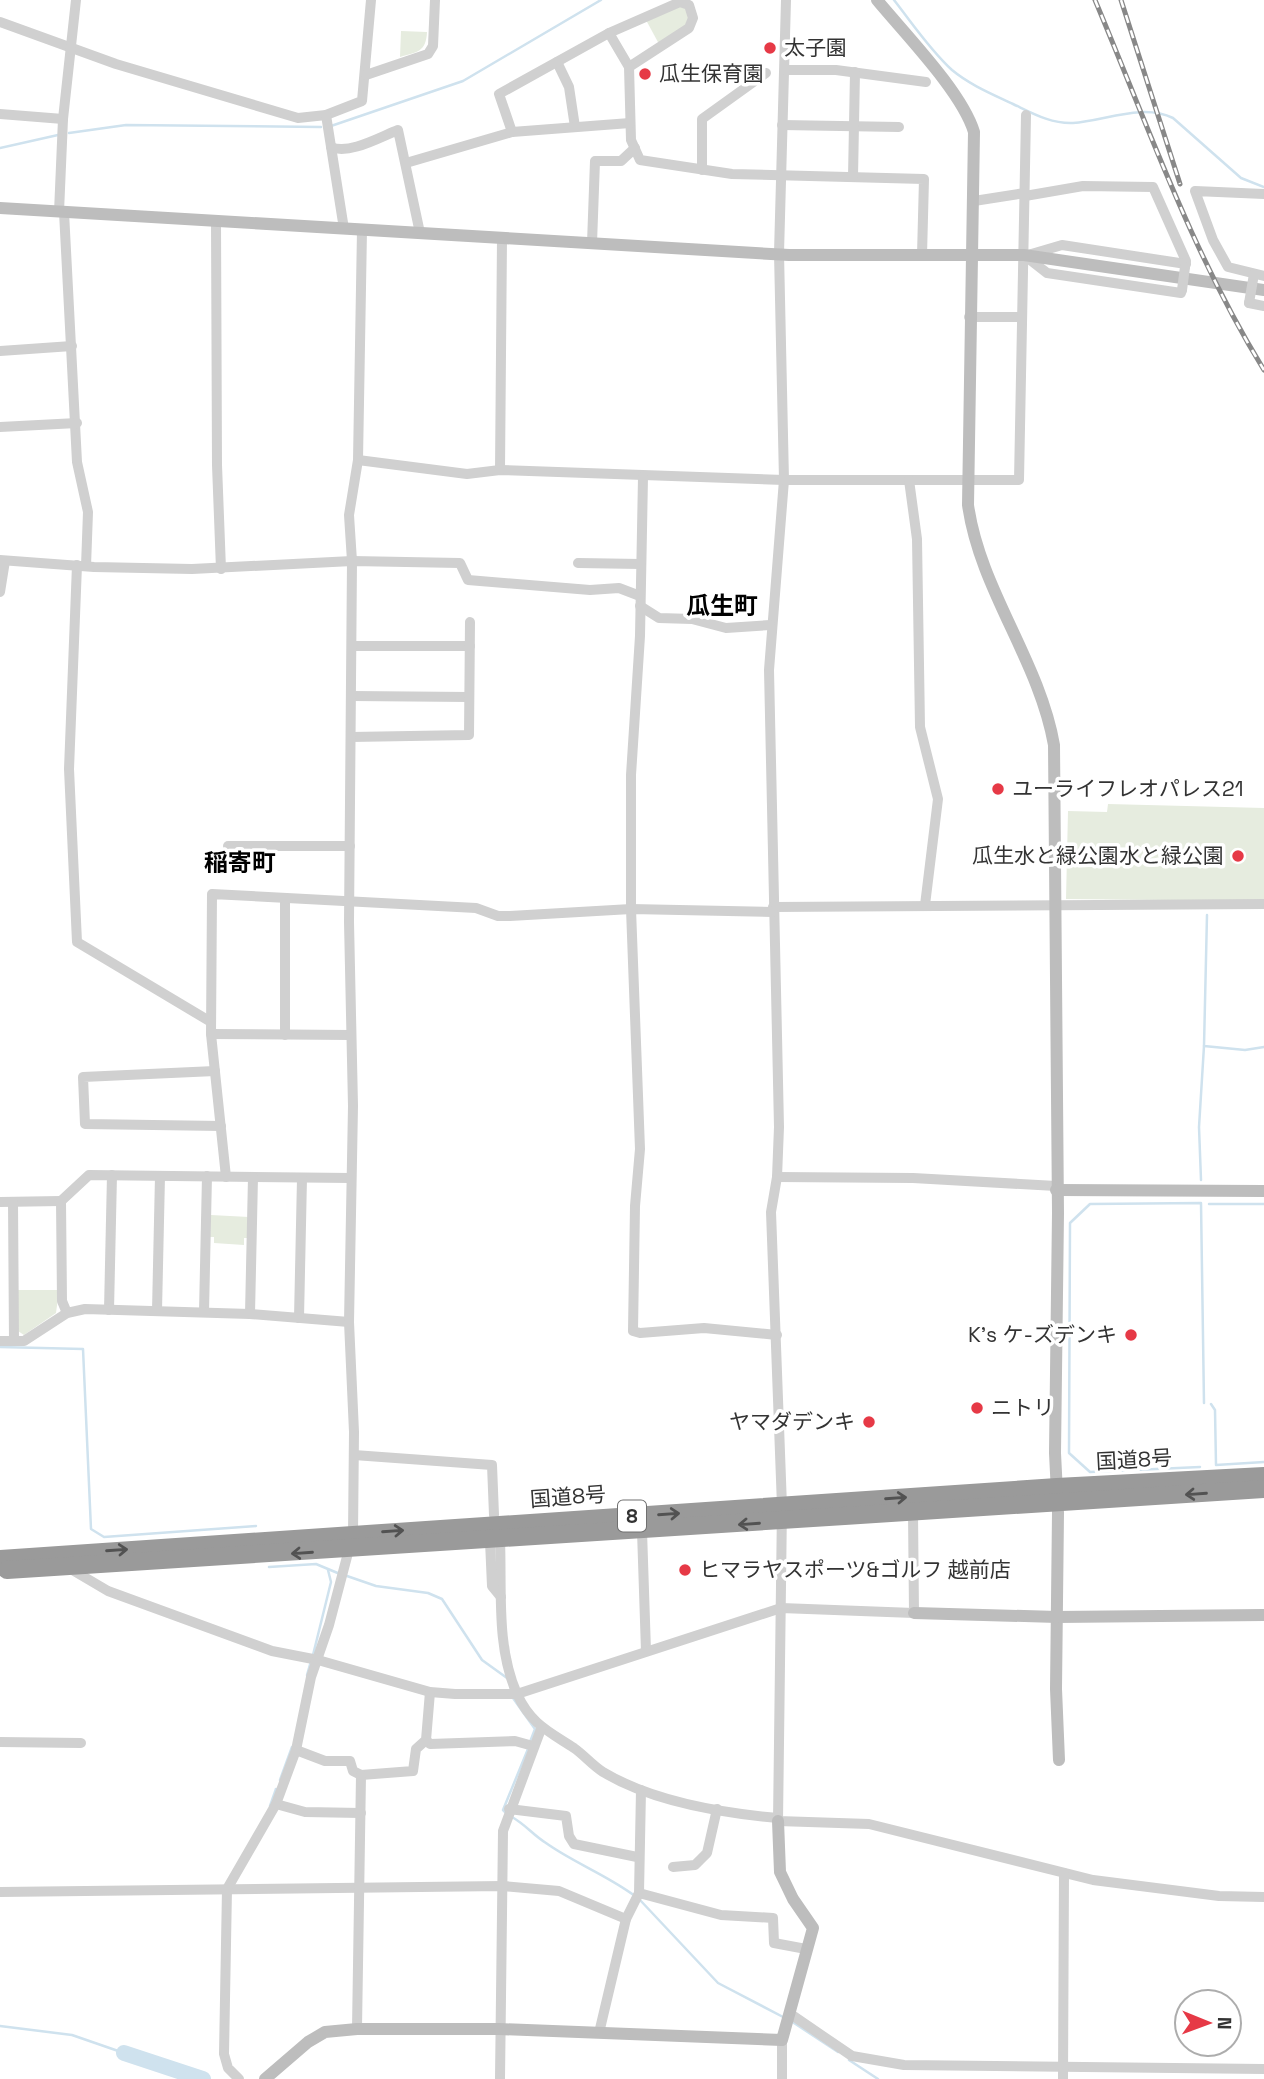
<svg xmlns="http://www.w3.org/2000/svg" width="1264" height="2079" viewBox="0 0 1264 2079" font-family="'Space Grotesk','Noto Sans JP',sans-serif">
  <rect width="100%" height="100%" fill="#fff"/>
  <g fill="#e6ecdf">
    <polygon points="683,5 687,7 690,20 688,25 659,44 646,20"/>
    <path d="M401 31 427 32C426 52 417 52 400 57Z"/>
    <polygon points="1108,804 1264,808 1264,901 1066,899 1068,811 1107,812"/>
    <polygon points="211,1215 249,1217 248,1238 244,1238 244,1245 214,1243 214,1237 210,1237"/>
    <polygon points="18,1290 59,1290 56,1313 24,1335 18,1331"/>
  </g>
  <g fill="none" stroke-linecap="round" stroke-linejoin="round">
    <g stroke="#cfe2ee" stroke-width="2.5">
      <path d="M894 0C912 23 930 50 952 70 970 85 992 94 1013 104 1032 113 1051 124 1073 123 1105 121 1142 103 1173 118L1241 178 1264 187"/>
      <polyline points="331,126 463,81 601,0"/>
      <polyline points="69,133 126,125 321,127"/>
      <polyline points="0,148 58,135"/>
      <polyline points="1207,915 1204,1046 1245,1050 1264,1047"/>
      <polyline points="1201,1180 1199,1127 1204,1046"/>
      <polyline points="1209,1204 1264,1204"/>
      <polyline points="0,1347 83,1349 91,1529 104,1537 256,1526"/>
      <polyline points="1211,1404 1215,1410 1216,1465 1264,1462"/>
      <polyline points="1200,1467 1090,1472 1069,1453 1070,1223 1090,1204 1201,1203 1204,1403"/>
      <polyline points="269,1567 316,1564 340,1574"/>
      <polyline points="347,1576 376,1586 428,1593 442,1599 482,1660 507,1678"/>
      <polyline points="313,1655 331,1582 328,1570"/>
      <polyline points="307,1675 311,1661"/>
      <polyline points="513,1698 535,1729 530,1742"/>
      <polyline points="280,1780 292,1747"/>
      <polyline points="270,1806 276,1789"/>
      <polyline points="506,1813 503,1810 528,1749"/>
      <path d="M512 1817C526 1825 533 1835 546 1843 574 1863 607 1875 635 1896"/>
      <polyline points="640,1900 718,1983 785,2018"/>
      <polyline points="791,2021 838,2052"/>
      <polyline points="0,2026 72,2035 124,2053"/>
      <polyline points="849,2060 878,2079"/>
    </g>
    <polyline stroke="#cfe2ee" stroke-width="16" points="124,2053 203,2079"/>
    <g stroke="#d0d0d0" stroke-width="10">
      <polyline points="786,0 779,253 784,480 769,670 779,1127 777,1177 771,1212 782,1506 778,1821 869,1824 1093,1880 1219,1896 1264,1897"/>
      <polyline points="0,22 116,64 298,118 326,115 362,101 371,0"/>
      <polyline points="609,33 680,2 689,5 693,18 689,28 629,67"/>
      <polyline points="557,62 569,87 575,127"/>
      <polyline points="785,70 836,70 926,82"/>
      <polyline points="366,75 428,54 433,46 435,0"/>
      <polyline points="0,114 63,119"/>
      <polyline points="326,115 344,229"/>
      <polyline points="782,125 899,127"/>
      <polyline points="512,132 499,94 609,33 629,67 631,140 640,160 732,174 924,179 922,255"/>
      <path d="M331 147C349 155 380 137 398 130L420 233"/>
      <polyline points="406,163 512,132 630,123"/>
      <polyline points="702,170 702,119 766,73"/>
      <polyline points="853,177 855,72"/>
      <polyline points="1264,194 1195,191 1213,240 1228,267 1264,276"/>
      <polyline points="1025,196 1083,186 1153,187 1186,261 1185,267"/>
      <polyline points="974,201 1025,193"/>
      <polyline points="59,212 63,119 76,0"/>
      <polyline points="64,212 77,462 88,512 86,566"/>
      <polyline points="216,221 217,465 221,569"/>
      <polyline points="592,243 595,161 621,161 635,148"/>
      <polyline points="1024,255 1047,273 1181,293 1182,290"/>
      <polyline points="1028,255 1062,245 1186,264"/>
      <polyline points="1249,303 1264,306"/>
      <polyline points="969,317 1022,317"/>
      <polyline points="0,351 72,346"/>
      <polyline points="0,427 77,423"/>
      <polyline points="358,460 467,474 500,470 784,480 1019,480 1026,115"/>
      <polyline points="500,470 502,238"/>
      <polyline points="643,477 640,636 631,775 631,909 640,1149 635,1206 633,1331 640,1333 704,1328 777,1335"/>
      <polyline points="909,480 917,539 920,727 938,799 925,905"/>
      <polyline points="0,560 94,567 192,569 352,561 460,563 468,580 590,590 619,588 640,596"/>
      <polyline points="578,563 641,564"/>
      <polyline points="77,565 69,769 77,942 211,1022"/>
      <polyline points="0,592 5,561"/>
      <polyline points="640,606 659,618 692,619 726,628 770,625"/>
      <polyline points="352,646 470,646"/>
      <polyline points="352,696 469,697"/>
      <polyline points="351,737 469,735 470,622"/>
      <polyline points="228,846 350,846"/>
      <polyline points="285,898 285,1035"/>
      <polyline points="773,907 1264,904"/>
      <polyline points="211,1034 351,1035"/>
      <polyline points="215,1071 83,1077 85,1124 221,1126"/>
      <polyline points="226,1177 211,1034 212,894 476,908 498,916 510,916 631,909 773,912"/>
      <polyline points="777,1177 913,1178 1056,1186"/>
      <polyline points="0,1202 61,1201"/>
      <polyline points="13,1202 14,1341"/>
      <polyline points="109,1310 112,1175"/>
      <polyline points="157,1311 160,1176"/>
      <polyline points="204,1312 207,1176"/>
      <polyline points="67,1313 62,1301 61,1201 89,1175 351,1178"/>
      <polyline points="250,1314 253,1177"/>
      <polyline points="299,1318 302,1178"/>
      <polyline points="0,1341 24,1341 67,1313 85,1309 250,1314 349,1322"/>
      <polyline points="354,1455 492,1465 494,1515"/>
      <polyline points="642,1531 646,1651"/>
      <path d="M500 1540C502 1590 496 1647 517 1694 531 1724 548 1731 574 1748 584 1755 592 1765 603 1772 653 1802 721 1813 778 1818"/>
      <polyline points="490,1541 492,1586 501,1597"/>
      <polyline points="69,1568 108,1591 272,1651 318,1660 430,1692 455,1694 517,1694 781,1608 914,1613 913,1513"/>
      <polyline points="426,1740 430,1744 515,1741 533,1746"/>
      <polyline points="0,1742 81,1743"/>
      <polyline points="296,1750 325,1761 350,1761 353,1771 361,1775 413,1771 416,1749 426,1740 430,1692"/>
      <polyline points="276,1804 305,1812 361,1813"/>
      <polyline points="509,1809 566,1816 569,1836 574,1844 637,1857"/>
      <polyline points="673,1867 695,1865 707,1853 717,1809"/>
      <polyline points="0,1892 503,1886 559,1891 626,1919"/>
      <polyline points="639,1893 721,1915 773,1918 774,1943 806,1949"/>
      <polyline points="789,2013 852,2056 904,2065 1264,2069"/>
      <polyline points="357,2029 361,1775"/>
      <polyline points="599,2033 626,1919 639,1893 641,1790"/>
      <polyline points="782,2040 782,2079"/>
      <polyline points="239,2079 228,2068 224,2054 227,1889 276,1804 296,1750 311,1677 329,1625 353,1534 354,1432 349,1322 353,1106 349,922 352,561 349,515 358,460 362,230"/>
      <polyline points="500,2079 503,1831 541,1729"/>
      <polyline points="1063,2079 1064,1873"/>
    </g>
    <g stroke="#bdbdbd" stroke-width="12">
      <path d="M877 0C905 34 962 92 974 132L968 505C980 590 1039 660 1054 745L1058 1213 1055 1453 1058 1513 1056 1689 1059 1760"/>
      <polyline points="0,208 789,255 1024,255 1264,290"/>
      <polyline points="1056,1190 1264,1191"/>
      <polyline points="914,1613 1057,1617 1264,1615"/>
      <polyline points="265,2079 308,2042 325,2032 357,2029 499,2029 782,2040 813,1928 793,1899 780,1872 778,1821"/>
    </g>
    <g stroke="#9a9a9a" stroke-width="18">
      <polyline points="0,1559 1057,1487 1264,1476"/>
      <polyline points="7,1570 1264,1489"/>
    </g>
    <defs>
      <g id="rail">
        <path d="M1095 0C1148 126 1192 253 1264 370"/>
        <polyline points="1121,0 1180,184"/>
      </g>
    </defs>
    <use href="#rail" stroke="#888" stroke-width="5"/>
    <use href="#rail" stroke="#fff" stroke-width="2.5" stroke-dasharray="8" stroke-linecap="butt"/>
    <g stroke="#d0d0d0" stroke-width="10">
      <polyline points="1182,290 1185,267"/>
      <polyline points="1249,303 1254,274"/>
    </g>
  </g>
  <defs><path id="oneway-shaft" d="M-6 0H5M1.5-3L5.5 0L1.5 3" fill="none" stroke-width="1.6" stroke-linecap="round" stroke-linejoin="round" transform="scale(1.75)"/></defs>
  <g stroke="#525252">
    <use href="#oneway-shaft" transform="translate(1196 1494) rotate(176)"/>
    <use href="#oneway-shaft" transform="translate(896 1498) rotate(-4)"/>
    <use href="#oneway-shaft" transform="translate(669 1514) rotate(-4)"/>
    <use href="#oneway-shaft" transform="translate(749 1524) rotate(176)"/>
    <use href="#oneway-shaft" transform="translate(393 1531) rotate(-4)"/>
    <use href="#oneway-shaft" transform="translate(117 1550) rotate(-4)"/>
    <use href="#oneway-shaft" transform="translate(302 1553) rotate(176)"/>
  </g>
  <g fill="#e63946" stroke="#fff" stroke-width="2.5">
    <circle cx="770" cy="48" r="7"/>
    <circle cx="645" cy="74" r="7"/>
    <circle cx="998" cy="789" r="7"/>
    <circle cx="1238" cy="856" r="7"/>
    <circle cx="1131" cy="1335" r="7"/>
    <circle cx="977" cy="1408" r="7"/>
    <circle cx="869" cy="1422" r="7"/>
    <circle cx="685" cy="1570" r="7"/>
  </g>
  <g text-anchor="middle" stroke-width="7" stroke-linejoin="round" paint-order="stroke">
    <rect fill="#fff" stroke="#707070" stroke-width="2" x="618" y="1500.5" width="28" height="31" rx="5"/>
    <g font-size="19" font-weight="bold" fill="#333">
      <text x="632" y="1523">8</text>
    </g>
    <g font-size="21" fill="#333" stroke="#fff" text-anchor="start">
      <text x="784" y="55">太子園</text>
      <text x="659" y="81">瓜生保育園</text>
      <text x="1012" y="796">ユーライフレオパレス21</text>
      <text x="1224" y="863" text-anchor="end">瓜生水と緑公園水と緑公園</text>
      <text x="1117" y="1342" text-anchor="end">K's ケ-ズデンキ</text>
      <text x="991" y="1415">ニトリ</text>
      <text x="855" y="1429" text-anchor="end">ヤマダデンキ</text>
      <text x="699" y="1577">ヒマラヤスポーツ&amp;ゴルフ 越前店</text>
    </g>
    <g font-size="21" fill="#333" stroke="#fff">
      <text transform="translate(1134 1460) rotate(-3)" y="7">国道8号</text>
      <text transform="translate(568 1497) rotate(-4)" y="7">国道8号</text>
    </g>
    <g font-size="24" font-weight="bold" fill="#000" stroke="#fff">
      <text x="722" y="614">瓜生町</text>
      <text x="240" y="871">稲寄町</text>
    </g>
  </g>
  <g transform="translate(1208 2023) rotate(91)"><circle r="33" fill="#ffffff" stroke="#adadad" stroke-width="2"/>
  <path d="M0-5L12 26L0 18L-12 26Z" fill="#e63946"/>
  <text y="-10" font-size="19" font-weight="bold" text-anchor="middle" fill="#333333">N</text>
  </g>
</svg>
